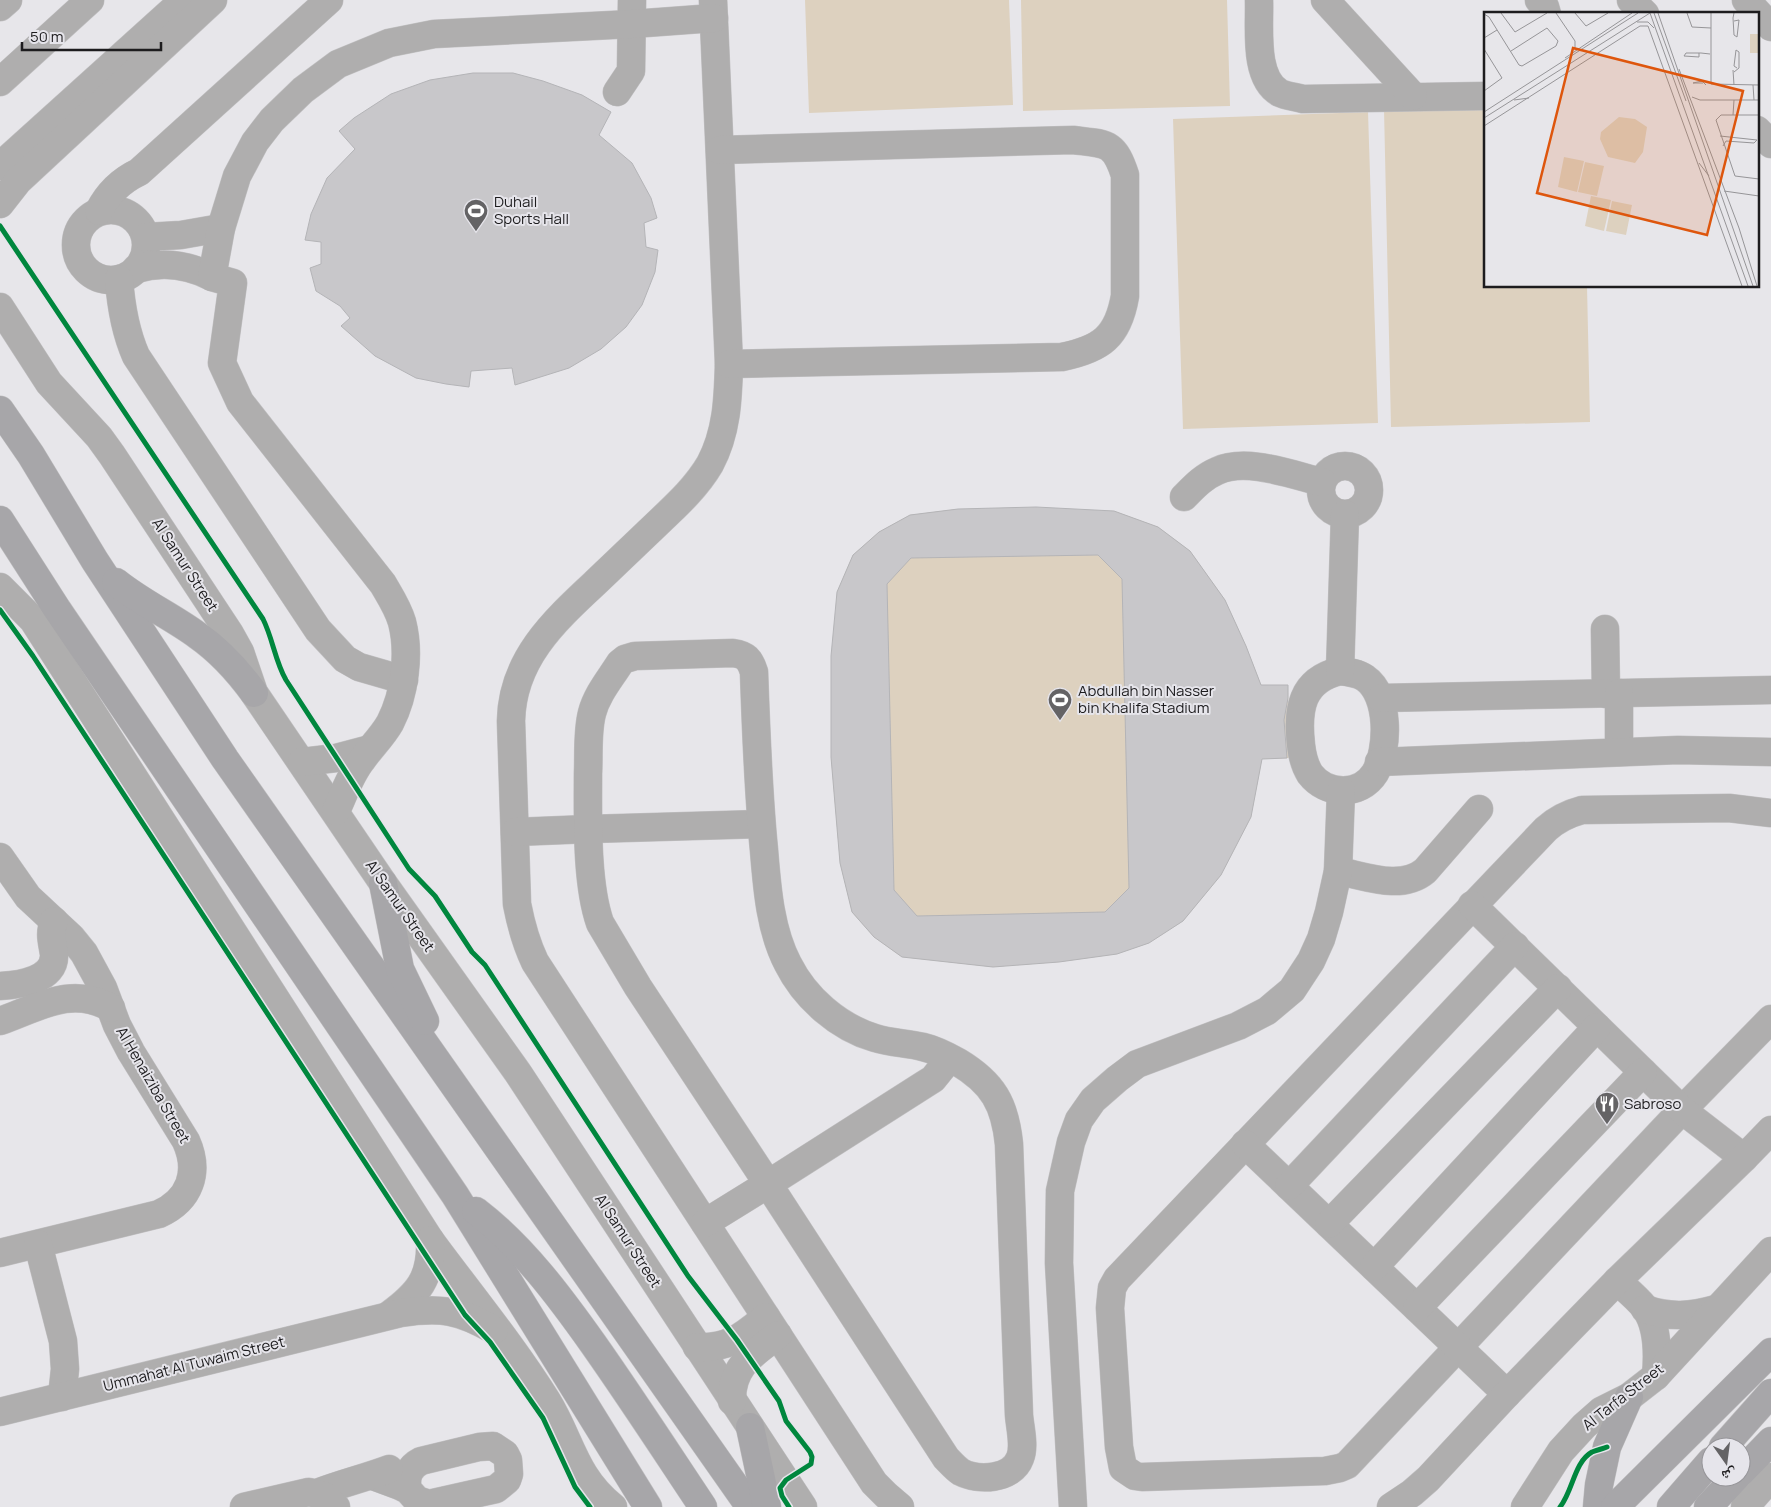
<svg xmlns="http://www.w3.org/2000/svg" width="1771" height="1507" viewBox="0 0 1771 1507" font-family="Manrope,'Noto Naskh Arabic',sans-serif">
  <rect width="100%" height="100%" fill="#e7e6ea"/>
  <g fill="#ddd1bf">
    <polygon points="805,0 1009,0 1013,105 809,113"/>
    <polygon points="1021,0 1227,0 1230,106 1023,111"/>
    <polygon points="1485,107 1485,286 1587,286 1590,422 1391,427 1384,109"/>
    <polygon points="1368,112 1378,423 1183,429 1173,119"/>
    <polygon points="958,509 1114,511 1158,527 1190,551 1225,600 1246,646 1261,685 1288,685 1289,758 1262,759 1251,817 1221,875 1183,921 1149,943 1117,954 1059,962 993,967 902,957 874,937 852,912 840,863 831,757 837,592 853,555 879,532 910,515"/>
  </g>
  <g fill="#c8c7ca" stroke="#b4b4b7" fill-rule="evenodd">
    <polygon points="473,73 513,73 543,81 582,95 611,112 599,135 632,163 651,198 657,218 644,223 646,247 658,250 655,272 642,305 626,327 601,349 569,368 515,385 512,368 471,371 469,387 446,384 416,378 375,356 341,326 350,318 340,306 316,291 310,268 321,264 321,242 305,240 311,214 327,178 355,149 339,131 354,118 391,94 430,80"/>
    <path d="M1036 507 1114 511 1158 527 1190 551 1225 600 1246 646 1261 685H1288V698L1284 720 1287 758 1262 759 1251 817 1221 875 1183 921 1149 943 1117 954 1059 962 993 967 902 957 874 937 852 912 840 863 831 757V656L837 592 853 555 879 532 910 515 958 509ZM1098 555 1122 579 1129 888 1105 912 917 916 894 890 887 584 911 558Z"/>
  </g>
  <g fill="none" stroke-linecap="round" stroke-linejoin="round">
    <defs>
      <g id="minor">
        <path d="M713 0 729 364C728 399 727 432 710 464 697 486 679 503 661 520 639 541 617 562 595 583 553 622 512 660 511 721L517 904C521 925 526 943 535 962L874 1483 886 1495 900 1507"/>
        <path d="M1259 0C1260 27 1253 78 1280 93 1286 96 1296 97 1303 99L1485 96"/>
        <polyline points="1325,0 1413,96"/>
        <polyline points="1539,0 1545,7 1547,14"/>
        <polyline points="1631,0 1645,14"/>
        <polyline points="1746,0 1771,27"/>
        <polyline points="0,7 8,0"/>
        <polyline points="0,82 90,0"/>
        <polyline points="617,92 631,71 632,0"/>
        <polyline points="1757,130 1771,144"/>
        <path d="M720 150 1073 140C1106 144 1114 141 1125 175V296C1118 337 1101 349 1062 357L729 364"/>
        <polyline points="0,166 184,0"/>
        <polyline points="0,204 18,181 213,0"/>
        <circle cx="111" cy="245" r="35"/>
        <path d="M99 211C108 193 120 181 139 172L329 0"/>
        <polyline points="146,237 181,235 221,228"/>
        <path d="M136 269C163 261 187 264 212 277"/>
        <path d="M119 279C121 307 125 331 136 356L318 630 345 659 359 667 404 680"/>
        <polyline points="0,307 49,383 99,437 112,455 230,634 240,652 254,693 383,883 518,1073 803,1507"/>
        <circle cx="1345" cy="490" r="24"/>
        <path d="M1184 497C1194 487 1203 477 1217 471 1246 457 1292 475 1322 482"/>
        <path d="M0 587 33 620 430 1240C469 1293 512 1345 547 1401 571 1440 574 1476 613 1507"/>
        <polyline points="1605,629 1606,694"/>
        <path d="M1340 671C1349 672 1358 673 1365 678 1390 695 1389 750 1375 773 1360 797 1326 795 1310 774 1305 766 1302 754 1301 745 1297 710 1301 680 1340 671Z"/>
        <polyline points="1340,671 1345,514"/>
        <polyline points="1381,698 1771,690"/>
        <polyline points="1619,752 1619,693"/>
        <polyline points="302,762 336,758 370,749"/>
        <polyline points="1379,762 1678,750 1771,752"/>
        <path d="M336 811C344 794 350 775 362 760 371 747 382 737 390 723 405 694 410 653 402 622 398 608 390 596 383 584L240 402 222 363 233 283 212 277 221 228 237 176 255 142 272 120 303 90 338 64 389 43 434 34 632 24 714 18"/>
        <path d="M1771 813 1729 808 1582 810C1567 814 1557 819 1546 829L1117 1279 1112 1288 1110 1308 1119 1447 1123 1468 1135 1476 1142 1477 1325 1471 1340 1468 1347 1465 1682 1110 1771 1019"/>
        <polyline points="515,832 589,829 761,824"/>
        <path d="M0 857 28 897 71 937 84 953 103 988 117 1025 131 1052 186 1141C200 1172 190 1200 159 1214L0 1253"/>
        <path d="M1338 871C1365 876 1401 891 1425 871L1479 809"/>
        <polyline points="1472,905 1682,1110 1744,1158"/>
        <path d="M0 986C19 985 56 980 54 954 52 941 49 934 54 921"/>
        <path d="M0 1021C38 1008 71 985 111 1008"/>
        <polyline points="1245,1144 1507,1394"/>
        <polyline points="1289,1186 1515,946"/>
        <path d="M705 1223 768 1184 946 1458C951 1463 955 1468 961 1472 978 1481 1012 1480 1020 1458 1025 1446 1020 1428 1019 1415L1009 1144C1005 1104 993 1083 958 1062 947 1056 936 1050 923 1047 907 1043 891 1043 875 1038 838 1027 805 998 788 964 770 930 767 887 764 850 758 790 756 731 754 672 750 659 746 655 733 653L635 656 625 659 620 663C610 679 597 694 592 713 587 732 589 754 588 774 588 817 586 883 600 923L638 987 768 1184 925 1084 933 1079 950 1058"/>
        <polyline points="1329,1224 1558,988"/>
        <polyline points="38,1244 63,1341 65,1369 62,1397"/>
        <polyline points="1374,1267 1597,1027"/>
        <path d="M1617 1281C1626 1289 1637 1298 1645 1308 1658 1326 1658 1354 1656 1376"/>
        <polyline points="1417,1308 1643,1072"/>
        <path d="M1645 1309C1670 1318 1691 1316 1716 1309"/>
        <path d="M389 1315C418 1294 432 1278 430 1240"/>
        <path d="M697 1347C729 1349 744 1335 766 1317"/>
        <path d="M732 1401C731 1366 753 1354 778 1335"/>
        <path d="M0 1412 401 1313C441 1307 459 1310 494 1330"/>
        <path d="M373 1476 400 1486 408 1490 417 1500 429 1504 496 1489 507 1480 509 1474 508 1460 505 1454 493 1446 479 1447 421 1461C409 1467 405 1477 408 1490"/>
        <path d="M317 1493C340 1484 365 1478 389 1469"/>
        <polyline points="244,1507 309,1492 324,1496 336,1507"/>
        <polyline points="1073,1507 1059,1263 1060,1191 1071,1142 1079,1120 1093,1100 1117,1079 1137,1064 1238,1026 1267,1011 1292,990 1311,961 1321,939 1329,912 1338,871 1341,791"/>
        <polyline points="1391,1507 1412,1493 1428,1479 1507,1394 1617,1281 1744,1158 1771,1130"/>
        <polyline points="1525,1507 1561,1451 1584,1426 1601,1411 1629,1397 1656,1376 1771,1251"/>
        <polyline points="1745,1507 1771,1477"/>
      </g>
      <g id="major">
        <polyline points="0,410 31,455 95,561 225,759 750,1507"/>
        <polyline points="0,520 57,609 455,1195 648,1507"/>
        <path d="M116 582C142 603 171 616 197 635 220 651 238 671 254 693"/>
        <polyline points="383,883 400,969 425,1021"/>
        <path d="M476 1211C523 1247 560 1297 594 1345 632 1399 667 1453 703 1507"/>
        <polyline points="750,1427 767,1507"/>
        <polyline points="1723,1447 1771,1393"/>
        <polyline points="1741,1472 1771,1441"/>
        <polyline points="1597,1507 1599,1485 1607,1447 1629,1397"/>
        <polyline points="1615,1507 1771,1352"/>
        <polyline points="1671,1507 1711,1461"/>
        <polyline points="1708,1507 1736,1477"/>
      </g>
    </defs>
    <use href="#minor" stroke="#c3c2c4" stroke-width="29"/>
    <use href="#major" stroke="#c3c2c4" stroke-width="29"/>
    <use href="#minor" stroke="#afaeae" stroke-width="28"/>
    <use href="#major" stroke="#a7a6a9" stroke-width="28"/>
    <defs>
      <g id="cycleway">
        <path d="M0 226 263 619C273 639 275 661 286 680L409 869 435 896 472 952 485 965 688 1276 737 1340 779 1401 786 1421 810 1452 812 1457 811 1464 786 1480 780 1488 782 1496 789 1507"/>
        <polyline points="0,610 33,656 465,1315 490,1342 543,1418 575,1487 590,1507"/>
        <path d="M1560 1507C1573 1491 1574 1462 1592 1452 1597 1450 1602 1449 1607 1447"/>
      </g>
    </defs>
    <use href="#cycleway" stroke="#e6e5eb" stroke-width="8"/>
    <use href="#cycleway" stroke="#00873e" stroke-width="5"/>
  </g>
  <defs>
    <symbol id="stadium-pin" viewBox="-11 -11 22 30"><path d="M0 17L-7.5 6A9.5 9.5 0 1 1 7.5 6Z" fill="#646365" stroke="#e6e5eb"/><path d="M0-5a6.5 5 0 1 0 0 10a6.5 5 0 1 0 0-10ZM-3.5-1.8h7v3.6h-7Z" fill="#fff"/></symbol>
    <symbol id="restaurant-pin" viewBox="-11 -11 22 30"><path d="M0 17L-7.5 6A9.5 9.5 0 1 1 7.5 6Z" fill="#646365" stroke="#e6e5eb"/><path d="M-5-6h1v4h1v-4h1v4h1v-4h1v5L-1.5 .5V6h-2V.5L-5-1ZM5-6V6H3V1.5H1.5Q1.5-4 5-6Z" fill="#fff"/></symbol>
  </defs>
  <g fill-rule="evenodd">
    <use href="#stadium-pin" x="462" y="197" width="28" height="38"/>
    <use href="#stadium-pin" x="1046" y="686" width="28" height="38"/>
    <use href="#restaurant-pin" x="1593" y="1090" width="28" height="38"/>
  </g>
  <g text-anchor="middle" stroke-width="4" stroke-linejoin="round" paint-order="stroke">
    <g font-size="15" fill="#1d1c1e" stroke="#e6e5eb" text-anchor="start">
      <text x="494" y="207">Duhail<tspan x="494" dy="17">Sports Hall</tspan></text>
      <text x="1078" y="696">Abdullah bin Nasser<tspan x="1078" dy="17">bin Khalifa Stadium</tspan></text>
      <text x="1624" y="1109">Sabroso</text>
    </g>
    <g font-size="15" fill="#1d1c1e" stroke="#e6e5eb">
      <text transform="translate(185 565) rotate(57)" y="5">Al Samur Street</text>
      <text transform="translate(400 906) rotate(55)" y="5">Al Samur Street</text>
      <text transform="translate(153 1085) rotate(60)" y="5">Al Henaiziba Street</text>
      <text transform="translate(628 1241) rotate(57)" y="5">Al Samur Street</text>
      <text transform="translate(194 1364) rotate(-14)" y="5">Ummahat Al Tuwaim Street</text>
      <text transform="translate(1623 1397) rotate(-38)" y="5">Al Tarfa Street</text>
    </g>
  </g>
  <g transform="translate(1484 12)">
    <rect width="275" height="275" fill="#e7e6ea"/>
    <path d="M266 22H275V41H266ZM135 105 151 107 163 115 159 140 151 151 124 145 116 127 117 120ZM80 145 100 149 93 180 74 175ZM101 150 120 154 113 184 94 180ZM107 184 127 188 120 219 101 214ZM128 189 148 193 142 223 122 219Z" fill="#ddd1bf"/>
    <path fill="none" stroke="#969598" stroke-width="1" d="M17 1 31 20 63 1M72 1 91 29V37M91 1 102 14 124 1M166 1 264 274M170 1 202 89M174 1 269 274M203 1 208 15 227 16M227 1V72L275 73M0 2 5 5 35 53 38 54 72 34 74 29 63 16 27 39M250 9 255 8 253 25 250 23 249 6 250 1M153 10H164L170 16M0 26 13 18M0 37 18 66 0 79M215 41V45L200 44 202 41H217L226 42M81 46 148 1M195 57 255 216 273 274M249 58 250 73M250 60 255 56V40L252 38 250 54 253 56M219 71H209L218 69 222 73M269 73 270 88M208 85 216 88H275M30 88 45 86M0 100 154 1M249 103 250 88M275 103H237L232 108 251 164 275 167M0 106 166 1M0 114 156 14H164L258 274M236 124 273 128 270 131 242 129 239 134M215 151 225 164M240 179 275 184"/>
    <path fill="#de560d" fill-opacity="0.15" stroke="#de560d" stroke-width="2.5" d="M89 36 259 79 223 223 53 181Z"/>
    <rect width="275" height="275" fill="none" stroke="#1d1c1e" stroke-width="2.5"/>
  </g>
  <g transform="translate(1726 1462) rotate(166)"><circle r="24" fill="#e6e5eb" stroke="#969599"/>
  <path d="M0-4L9 19L0 12L-9 19Z" fill="#646365"/>
  <text y="-8" font-size="14" font-weight="bold" text-anchor="middle" fill="#1d1c1e">ش</text>
  </g>
  <path d="M22 42v8h139v-8" fill="none" stroke="#1d1c1e" stroke-width="2.5"/>
  <text x="30" y="42" font-size="15" fill="#1d1c1e" stroke="#e6e5eb" stroke-width="4" paint-order="stroke">50 m</text>
</svg>
